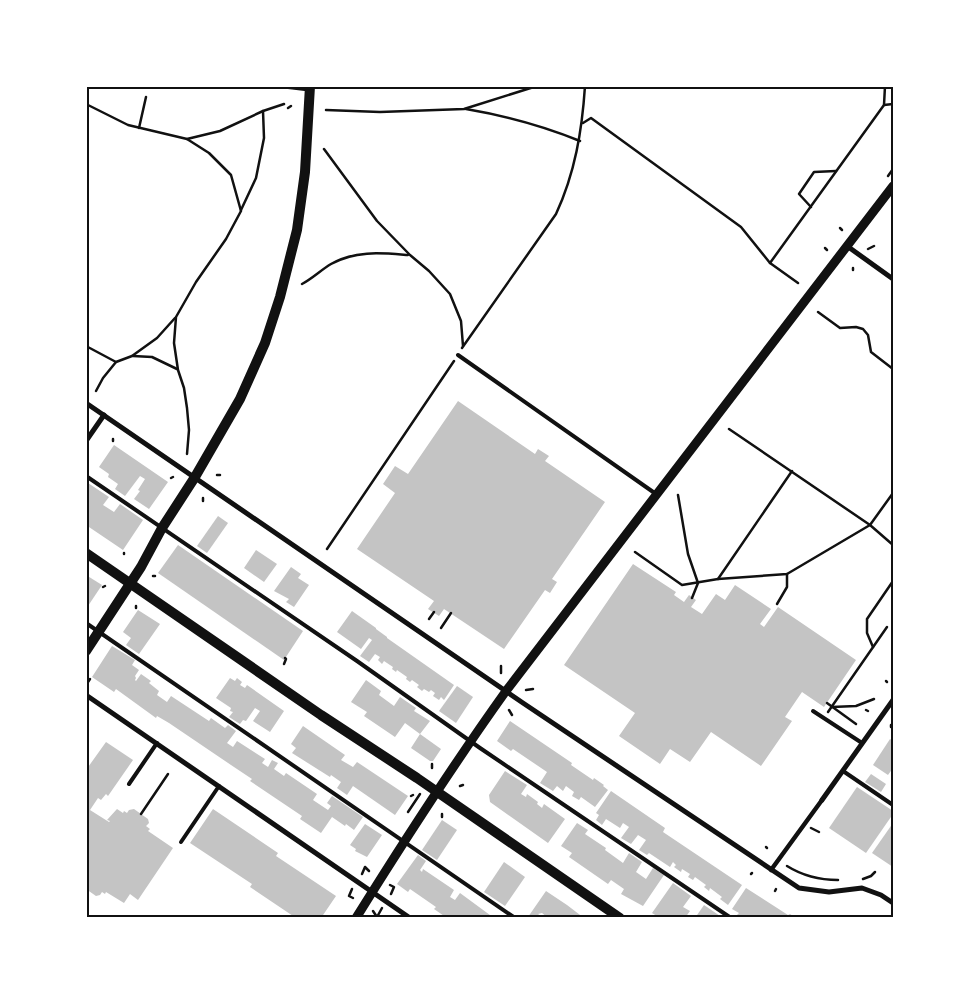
<svg xmlns="http://www.w3.org/2000/svg" width="979" height="1004" viewBox="0 0 979 1004" font-family="'Alegreya Sans',sans-serif">
  <rect width="100%" height="100%" fill="#fff"/>
  <g fill="#c4c4c4">
    <polygon points="458,401 535,454 538,449 549,456 545,461 605,502 552,579 557,582 550,593 545,590 504,649 444,609 439,616 428,609 434,601 357,549 395,493 383,484 395,466 408,474"/>
    <polygon points="114,445 168,482 149,509 134,499 140,491 138,490 145,479 140,476 125,496 115,489 118,484 108,477 109,474 99,467"/>
    <polygon points="88,483 109,497 103,505 114,512 120,504 143,520 123,550 86,525 86,485"/>
    <polygon points="218,516 228,523 207,553 197,546"/>
    <polygon points="178,545 303,631 284,660 158,573"/>
    <polygon points="256,550 277,564 264,582 244,568"/>
    <polygon points="633,564 676,592 674,595 684,602 689,595 696,600 691,607 702,614 716,594 725,600 735,585 771,609 760,624 764,627 778,607 856,660 824,707 802,692 785,717 792,721 761,766 711,732 690,762 670,749 660,764 619,736 635,713 564,665"/>
    <polygon points="291,567 301,574 298,578 309,585 294,607 286,602 289,599 274,591"/>
    <polygon points="86,575 102,585 86,609"/>
    <polygon points="138,610 160,624 139,654 126,645 131,638 123,632"/>
    <polygon points="352,611 376,628 376,629 387,637 387,638 454,685 444,700 441,697 439,700 433,696 435,693 431,690 429,692 424,689 422,691 417,687 419,685 412,680 410,682 406,679 407,677 397,670 396,672 392,669 393,667 384,661 382,664 378,660 380,657 375,654 369,662 360,656 372,640 369,638 361,649 337,632"/>
    <polygon points="112,646 135,660 132,665 139,670 135,676 136,678 135,680 136,681 141,674 151,681 149,683 159,691 157,695 167,702 171,696 209,721 211,718 225,728 228,725 236,731 227,743 233,747 237,741 265,759 262,763 268,767 272,760 278,763 274,769 284,776 286,773 317,794 313,800 328,810 331,806 327,803 332,796 363,817 354,830 346,824 345,826 332,817 321,833 300,819 302,816 250,781 252,779 231,765 169,723 157,716 156,718 116,689 114,692 92,677"/>
    <polygon points="230,678 235,681 237,678 242,682 240,685 245,688 247,685 284,711 270,732 253,721 260,711 255,708 246,721 243,720 240,724 229,717 233,712 230,711 231,708 216,698"/>
    <polygon points="366,680 381,691 379,695 394,706 400,697 416,708 414,711 430,721 420,734 441,749 433,761 430,761 411,748 420,734 405,723 395,737 364,716 367,712 351,702"/>
    <polygon points="457,686 473,697 456,723 439,711"/>
    <polygon points="510,721 572,763 571,765 593,780 594,778 604,785 603,786 608,790 595,807 581,797 579,800 572,796 574,792 566,786 563,791 557,786 553,791 540,783 547,772 513,749 511,751 497,741"/>
    <polygon points="303,726 345,755 341,760 353,767 357,762 408,796 395,815 353,786 347,795 337,788 341,782 331,775 330,777 292,753 296,748 291,744"/>
    <polygon points="890,739 893,741 893,768 888,775 873,765"/>
    <polygon points="106,742 133,760 108,796 106,794 101,800 98,798 90,810 109,822 110,821 107,820 117,809 123,813 124,811 127,813 129,810 134,809 148,819 149,823 146,826 150,829 148,831 173,848 138,900 130,894 124,903 106,892 105,894 102,892 100,895 96,896 86,889 86,770"/>
    <polygon points="505,771 527,785 521,794 526,797 527,794 538,802 537,804 542,808 544,804 565,819 548,843 490,802 489,795"/>
    <polygon points="871,774 886,784 881,792 865,782"/>
    <polygon points="857,787 893,811 893,814 866,853 829,828"/>
    <polygon points="611,791 665,828 663,832 742,885 728,905 720,899 722,897 710,888 709,891 704,887 706,885 695,877 693,880 688,877 690,874 682,869 681,872 674,867 676,865 673,862 670,867 649,853 647,855 639,850 646,840 638,835 631,844 621,838 629,827 623,823 620,828 606,819 602,825 596,820 599,815 596,813"/>
    <polygon points="213,809 278,853 276,856 336,896 321,918 296,918 250,887 252,884 190,843"/>
    <polygon points="442,820 457,830 437,860 422,850"/>
    <polygon points="577,823 588,830 585,834 606,848 605,850 623,863 629,853 642,862 636,872 646,879 653,868 664,875 643,906 621,894 624,889 611,880 608,884 569,857 572,853 561,846"/>
    <polygon points="893,823 893,867 872,853"/>
    <polygon points="365,824 382,835 367,857 355,851 356,849 350,845"/>
    <polygon points="418,855 426,861 420,870 422,872 423,869 454,890 450,897 455,900 460,893 494,918 447,918 434,909 436,907 410,889 408,892 397,884"/>
    <polygon points="504,862 525,877 505,906 484,892"/>
    <polygon points="673,883 691,896 683,907 690,911 685,918 660,918 652,913"/>
    <polygon points="746,888 788,915 790,914 796,918 742,918 737,915 739,913 732,909"/>
    <polygon points="546,891 567,905 584,918 548,918 542,913 538,914 541,916 539,918 528,917"/>
    <polygon points="704,905 723,918 695,918"/>
  </g>
  <g fill="none" stroke-linecap="round" stroke-linejoin="round">
    <g stroke="#111" stroke-width="2.5">
      <polyline points="86,104 128,125 187,139 220,131 263,111 284,104"/>
      <polyline points="884,105 893,104"/>
      <polyline points="288,108 291,106"/>
      <path d="M466 109C507 116 541 125 580 141"/>
      <polyline points="326,110 380,112 464,109 537,86"/>
      <polyline points="583,123 591,118 741,227 770,263 798,283"/>
      <polyline points="139,128 146,97"/>
      <polyline points="324,149 377,221 410,255 429,271 450,294 461,321 463,346"/>
      <polyline points="888,176 893,169"/>
      <polyline points="811,207 799,194 814,172 836,171"/>
      <polyline points="241,210 256,178 264,138 263,111"/>
      <polyline points="840,228 842,230"/>
      <polyline points="825,248 827,250"/>
      <polyline points="868,249 874,246"/>
      <polyline points="770,263 884,105 885,86"/>
      <polyline points="853,270 853,268"/>
      <path d="M302 284C313 278 321 270 331 264 356 250 382 253 408 255"/>
      <polyline points="818,312 840,328 856,327 863,329 868,335 871,352 893,369"/>
      <polyline points="86,346 116,362"/>
      <path d="M462 348 556 214C575 173 582 131 585 86"/>
      <polyline points="133,356 152,357 177,369"/>
      <polyline points="96,391 103,378 116,362 132,356 157,338 175,318"/>
      <polyline points="729,429 870,525 893,545"/>
      <polyline points="113,439 113,441"/>
      <polyline points="187,454 189,430 187,408 184,388 178,370 174,343 176,317 196,282 226,239 241,211 231,175 209,153 187,139"/>
      <polyline points="217,475 220,475"/>
      <polyline points="171,478 173,477"/>
      <polyline points="678,495 688,554 698,583 692,598"/>
      <polyline points="203,498 203,501"/>
      <polyline points="327,549 454,361"/>
      <polyline points="635,552 682,585 718,579 787,574 870,525 893,493"/>
      <polyline points="124,554 124,553"/>
      <polyline points="153,576 155,576"/>
      <polyline points="718,579 792,471"/>
      <polyline points="103,587 105,586"/>
      <polyline points="777,604 787,587 787,574"/>
      <polyline points="136,606 136,608"/>
      <polyline points="429,619 434,612"/>
      <polyline points="441,628 451,613"/>
      <polyline points="873,647 867,633 867,619 893,581"/>
      <polyline points="284,664 286,659 285,658"/>
      <polyline points="501,666 501,673"/>
      <polyline points="886,681 887,682"/>
      <polyline points="86,685 90,679"/>
      <polyline points="526,690 533,689"/>
      <polyline points="827,703 856,724"/>
      <polyline points="832,707 856,706 874,699"/>
      <polyline points="509,710 512,715"/>
      <polyline points="866,710 868,711"/>
      <polyline points="828,712 887,627"/>
      <polyline points="891,727 891,725"/>
      <polyline points="432,764 432,768"/>
      <polyline points="460,786 463,785"/>
      <polyline points="411,796 413,795"/>
      <polyline points="408,812 420,794"/>
      <polyline points="141,814 168,774"/>
      <polyline points="442,814 442,817"/>
      <polyline points="811,828 819,832"/>
      <polyline points="766,847 767,848"/>
      <path d="M787 866C803 876 819 880 838 880"/>
      <polyline points="362,874 365,867 369,871"/>
      <polyline points="751,874 752,873"/>
      <polyline points="863,879 871,876 875,872"/>
      <polyline points="390,885 394,887 391,894"/>
      <polyline points="352,889 349,896 353,898"/>
      <polyline points="775,891 776,889"/>
      <polyline points="373,911 377,917 382,908"/>
    </g>
    <g stroke="#111" stroke-width="4">
      <polyline points="458,355 656,494"/>
      <polyline points="86,476 357,661 480,748 731,918"/>
      <polyline points="86,623 515,918"/>
      <polyline points="813,711 862,743"/>
      <polyline points="843,771 893,805"/>
      <polyline points="129,784 157,743"/>
      <polyline points="181,842 219,786"/>
    </g>
    <polyline stroke="#111" stroke-width="4.5" points="771,870 822,800"/>
    <g stroke="#111" stroke-width="5">
      <polyline points="284,86 309,89"/>
      <polyline points="847,246 893,279"/>
      <polyline points="86,403 523,703 799,888 829,892 862,888 881,895 893,903"/>
      <polyline points="86,441 104,415"/>
      <polyline points="86,695 410,918"/>
      <polyline points="822,800 893,700"/>
    </g>
    <path stroke="#111" stroke-width="9" d="M356 918C404 841 453 765 506 691L893 186"/>
    <g stroke="#111" stroke-width="10">
      <polyline points="86,553 321,715 417,778 620,918"/>
      <polyline points="86,651 141,567 162,528 195,477 240,399 265,343 280,297 297,230 305,172 310,86"/>
    </g>
  </g>
  <rect width="979" height="1004" fill="none" stroke="#ffffff" stroke-width="175"/>
  <rect x="88" y="88" width="804" height="828" fill="none" stroke="#111" stroke-width="2"/>
</svg>
